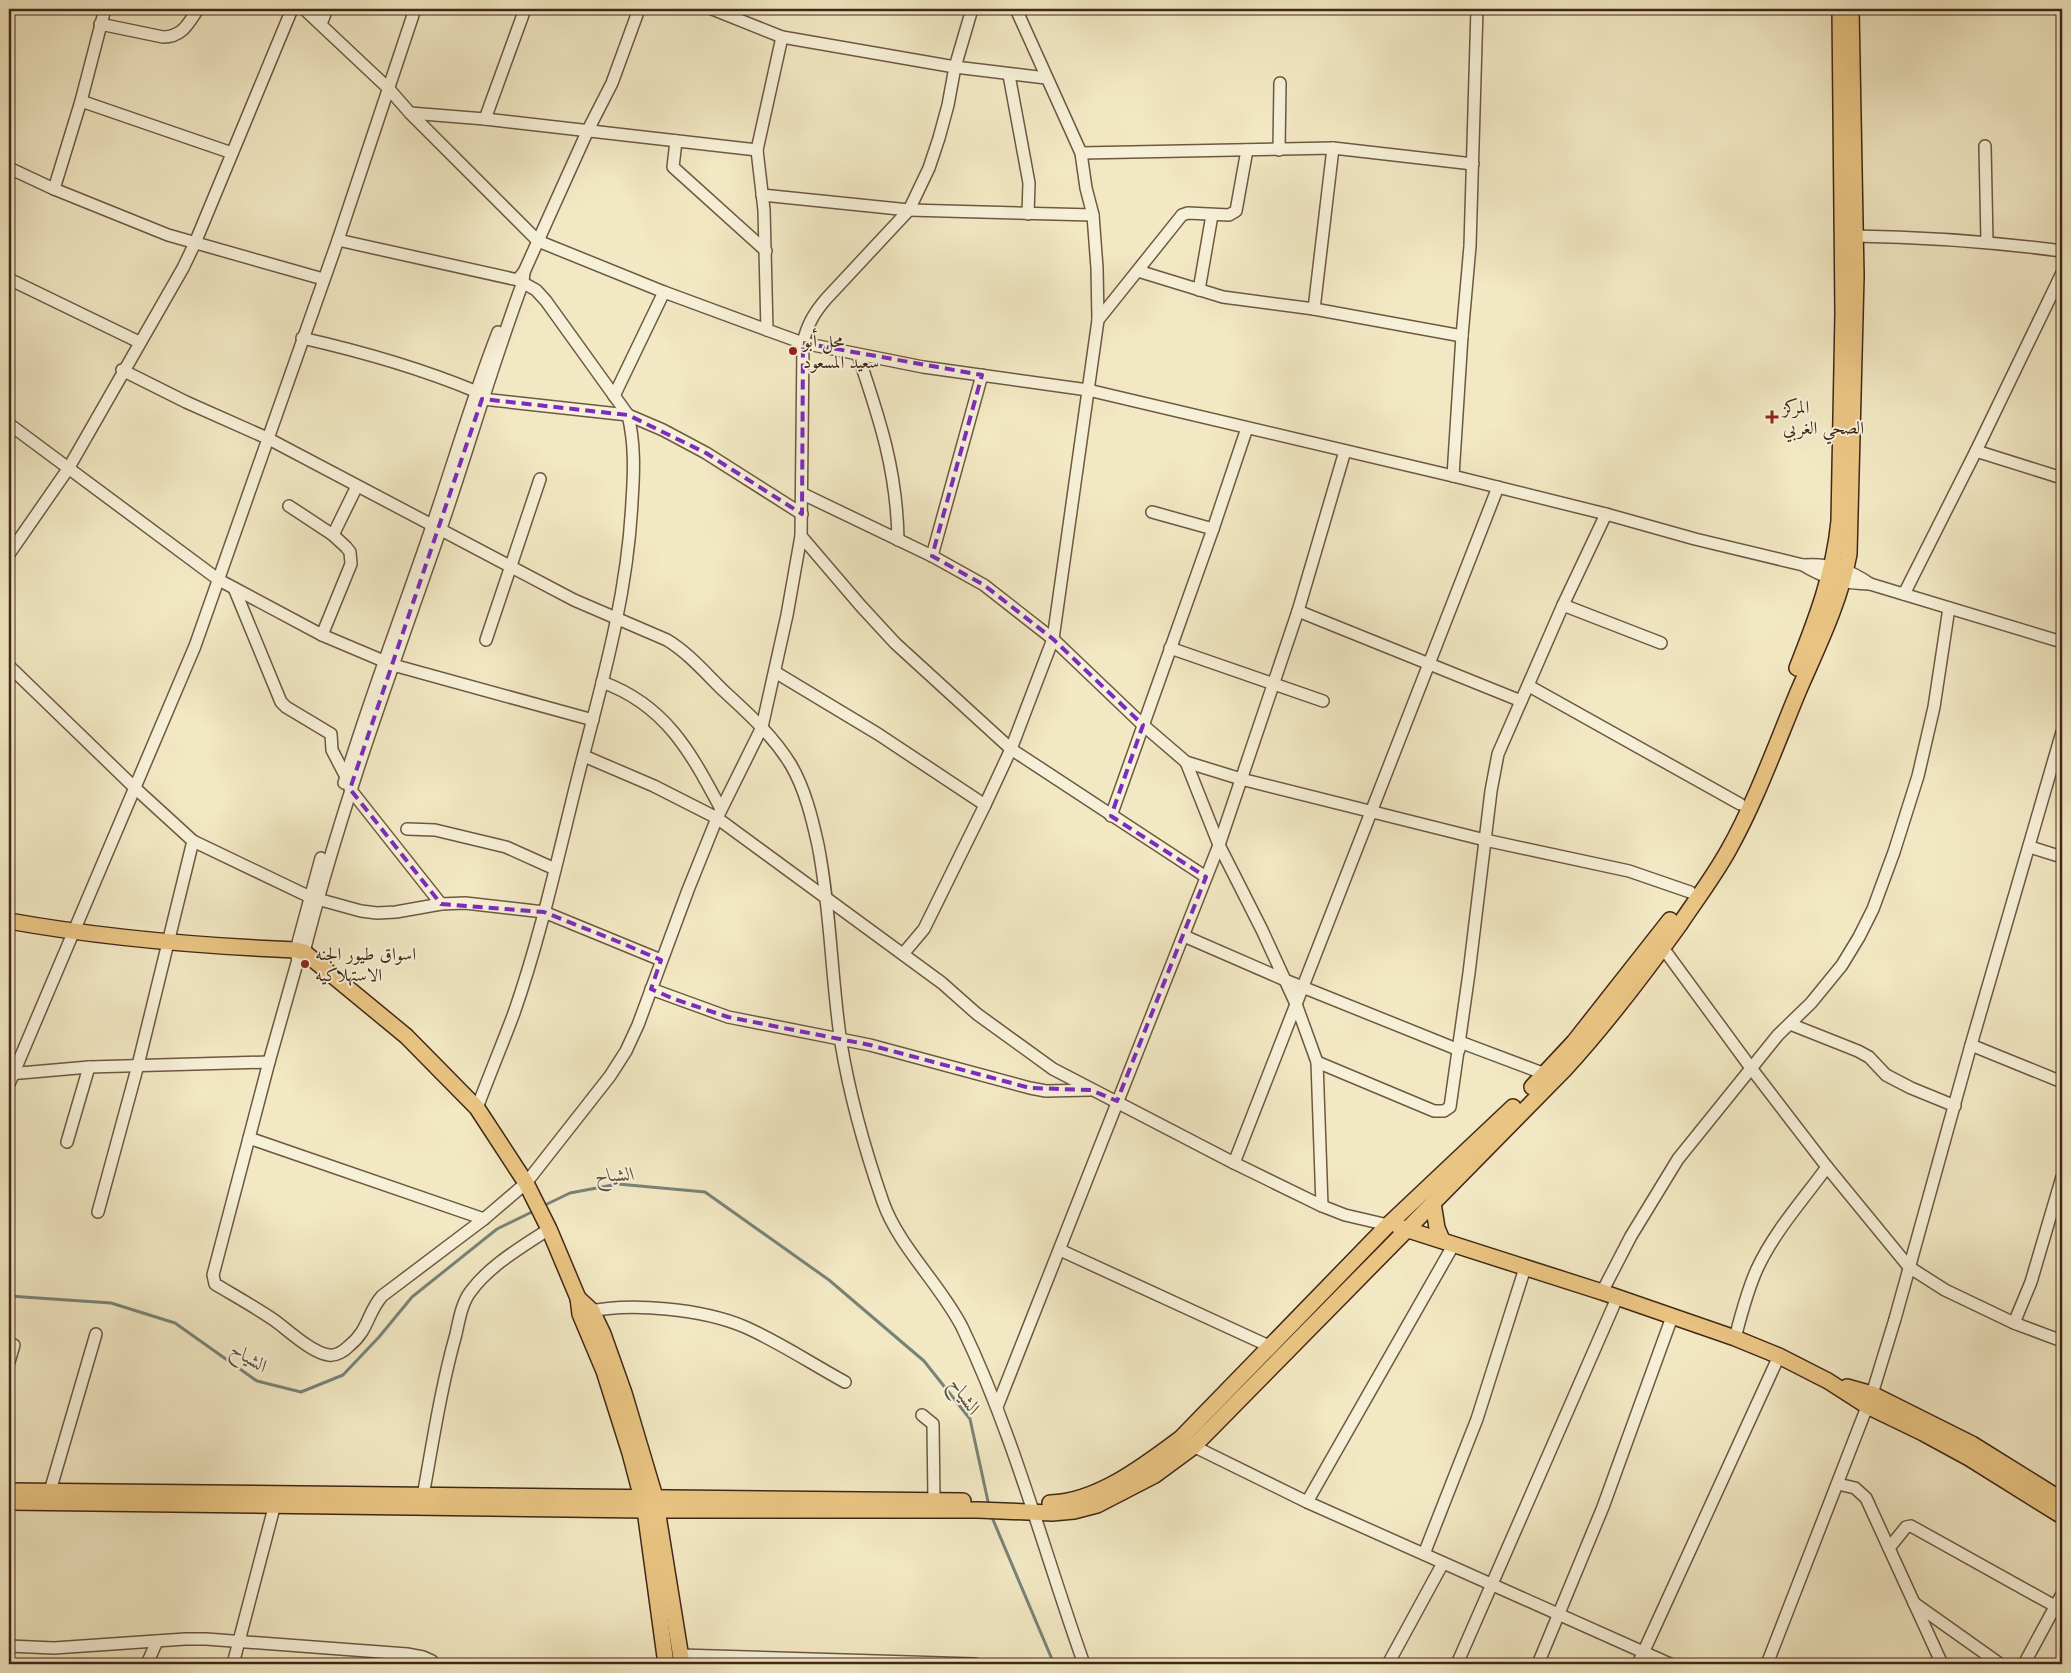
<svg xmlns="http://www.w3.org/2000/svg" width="2071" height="1673" viewBox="0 0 2071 1673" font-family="'Old Standard TT',Amiri,serif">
  <rect width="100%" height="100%" fill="#f2e8c3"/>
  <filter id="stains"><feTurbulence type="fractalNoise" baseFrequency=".004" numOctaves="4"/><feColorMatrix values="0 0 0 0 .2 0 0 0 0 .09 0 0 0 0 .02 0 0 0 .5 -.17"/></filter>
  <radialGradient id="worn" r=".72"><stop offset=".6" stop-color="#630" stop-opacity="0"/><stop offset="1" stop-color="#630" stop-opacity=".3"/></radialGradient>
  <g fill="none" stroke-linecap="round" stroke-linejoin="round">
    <g stroke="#788378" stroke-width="3">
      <polyline points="543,1206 570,1193 618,1184 705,1192 829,1280 924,1361 970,1419 989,1506"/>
      <polyline points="9,1296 111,1303 175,1323 257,1381 301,1392 343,1375 379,1337 412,1297 497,1229 536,1210"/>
      <polyline points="991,1515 1054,1664"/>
    </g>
    <defs>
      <g id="minor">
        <path d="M304 9 388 88 410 113 538 241 664 292 767 330 803 343 923 367 1088 390 1453 476 1606 514 1695 539 1803 565C1823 578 1846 584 1870 584L2062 642"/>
        <polyline points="712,9 782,37 955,67 1046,78"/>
        <path d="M100 24 163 37C182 37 188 24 198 9"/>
        <polyline points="321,24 327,9"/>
        <polyline points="1009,75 1029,183 1028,214"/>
        <polyline points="81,101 232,153"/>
        <polyline points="410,113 485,119 757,150"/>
        <polyline points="485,119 525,9"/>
        <polyline points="676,141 673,167 766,251"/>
        <polyline points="1985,146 1987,242"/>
        <polyline points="1333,148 1314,309 1462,336"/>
        <polyline points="1279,150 1280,83"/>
        <polyline points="1081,153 1333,148 1473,164"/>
        <polyline points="9,168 54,189 168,235 323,279"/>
        <polyline points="54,189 81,101 105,9"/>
        <polyline points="762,195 909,210 1093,215"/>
        <path d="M1855 236C1924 237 1993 242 2062 251"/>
        <path d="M338 240 518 280 536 290 546 301 628 415C635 444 634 472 632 501 628 589 605 673 583 757 561 842 543 930 514 1013 502 1045 489 1076 477 1108"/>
        <polyline points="1138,271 1223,297 1314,309"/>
        <path d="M524 272 523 282C492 365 468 450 439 534 391 672 340 810 304 952L297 963 269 1062 213 1275 215 1284C235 1296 255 1307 274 1320 288 1330 312 1353 329 1355 336 1356 344 1351 349 1346 369 1330 367 1313 382 1296L484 1219 526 1183 610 1076 626 1051 638 1025 688 890 717 818 762 727 787 615 801 536 803 343C807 325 814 313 826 299L909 210 929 168 939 138 948 105 955 67 972 9"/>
        <polyline points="519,278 524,272 588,130 612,83 639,9"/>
        <polyline points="9,279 139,342"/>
        <polyline points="1199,290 1212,215"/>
        <polyline points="1098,320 1182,215 1188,213 1229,215 1236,211 1247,150"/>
        <polyline points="767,330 764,210 757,150 782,37"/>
        <path d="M302 338C364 352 417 367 475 391"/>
        <path d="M858 355C880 420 897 471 898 540"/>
        <path d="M122 370 186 402 267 438 574 600 667 640C690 654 707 675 726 693 750 715 774 737 791 765 805 789 812 818 818 845 831 911 831 977 841 1043 850 1098 865 1150 883 1202 899 1247 940 1284 962 1327 1014 1435 1044 1552 1084 1664"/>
        <polyline points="614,396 664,292"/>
        <polyline points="482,399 628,415 663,430 706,453 802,514"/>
        <polyline points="9,424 219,580 322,635 393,665 593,720"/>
        <polyline points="1976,451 2062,478"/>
        <polyline points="1453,476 1462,336 1470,246 1477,9"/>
        <polyline points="803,494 932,556 984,585 1053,639 1143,725 1186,762 1241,779 1485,840 1629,871 1690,892"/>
        <polyline points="289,506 333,535 346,547 350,552 351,564 322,635"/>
        <polyline points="1152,512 1213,529"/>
        <polyline points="333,535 357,486"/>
        <polyline points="801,536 860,605 895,643 1011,749 1206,877"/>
        <polyline points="9,554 68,469 183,268 195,243 292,9"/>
        <polyline points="932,556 982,375"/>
        <path d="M1803 565C1829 563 1849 569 1870 584"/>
        <polyline points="234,588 281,702 286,707 331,734 332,750 346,777"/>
        <polyline points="1904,594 1976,451 2062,273"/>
        <polyline points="1563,605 1661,643"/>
        <polyline points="1298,611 1521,701"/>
        <polyline points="486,640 540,479"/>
        <polyline points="1170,648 1323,701"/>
        <polyline points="9,666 135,788 193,841 310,897 361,911 377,913 396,912 441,904 465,903 544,912 661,960"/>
        <polyline points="775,672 878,734 985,805"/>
        <path d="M602 682C666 705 691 753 721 809"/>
        <polyline points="1529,686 1740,804"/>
        <polyline points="584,756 654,786 717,818 942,983 977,1014 1053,1069 1234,1163 1322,1206 1345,1215 1388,1225"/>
        <polyline points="1186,762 1219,845 1262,930 1296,1004 1317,1062 1322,1206"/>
        <path d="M344 783C370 696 403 612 432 526 454 461 473 396 498 332"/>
        <polyline points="350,789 441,904"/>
        <polyline points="1111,816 1213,529 1247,428"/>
        <polyline points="407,829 435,830 506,847 555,869"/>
        <polyline points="2030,847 2062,857"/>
        <polyline points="1184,936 1285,980 1459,1050"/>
        <polyline points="1663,948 1751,1068 1827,1167 1909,1267 1945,1290 2014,1323 2062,1341"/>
        <polyline points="903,954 924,929 985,805 1011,749 1053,639 1098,320 1097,268 1093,215 1086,188 1081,153 1016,9"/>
        <polyline points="297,957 296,950 321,858"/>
        <polyline points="651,989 728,1017 870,1045 1030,1088 1046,1091 1090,1090"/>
        <polyline points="1790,1024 1858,1051 1869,1057 1886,1075 1911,1088 1955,1106"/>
        <polyline points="1460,1042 1545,1074"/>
        <polyline points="1971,1045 2062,1082"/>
        <polyline points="1317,1062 1434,1111 1444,1111 1450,1107 1469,973 1491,791 1498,754 1563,605 1606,514"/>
        <polyline points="9,1074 89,1067 269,1062"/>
        <polyline points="9,1084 195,646 338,240 415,9"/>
        <polyline points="249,1138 484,1219"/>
        <polyline points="67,1142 89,1067"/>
        <polyline points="1234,1163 1498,487"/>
        <polyline points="98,1212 138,1065 193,841"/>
        <polyline points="1060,1250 1269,1346"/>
        <polyline points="1602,1292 1631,1236 1678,1159 1778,1035 1811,1003 1842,965 1859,937 1873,909 1894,852 1918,776 1934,707 1949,608"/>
        <path d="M586 1312C631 1302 703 1309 745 1327 779 1342 812 1364 845 1382"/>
        <polyline points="2014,1323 2031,1282 2062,1177"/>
        <path d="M1735 1338C1741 1315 1747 1291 1757 1269 1774 1232 1803 1200 1827 1167"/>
        <polyline points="9,1362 14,1345"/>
        <polyline points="997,1407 1219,845 1298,611 1345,451"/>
        <polyline points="922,1415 933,1424 934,1500"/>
        <polyline points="1189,1444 1307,1502 1670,1664"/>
        <polyline points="1838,1484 1855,1488 1866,1498 1942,1664"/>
        <polyline points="50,1491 96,1334"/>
        <path d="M423 1496C433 1441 441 1387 456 1334 459 1320 462 1302 471 1291 490 1265 522 1247 549 1229"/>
        <polyline points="1307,1502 1454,1244"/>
        <polyline points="1889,1548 1906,1527 1911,1526 2062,1610"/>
        <polyline points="1424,1554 1477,1419 1525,1268"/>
        <polyline points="1914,1603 2000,1664"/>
        <polyline points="9,1646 54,1648 185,1639 206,1639 407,1654 423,1657 432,1661 433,1664"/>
        <polyline points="681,1655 975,1664"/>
        <polyline points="147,1664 157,1641"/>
        <polyline points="233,1664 276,1500"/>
        <polyline points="1388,1664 1443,1563"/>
        <polyline points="1457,1664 1617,1298"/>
        <polyline points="1538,1664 1603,1507 1672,1317"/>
        <polyline points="1638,1664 1779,1356"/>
        <polyline points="1767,1664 1872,1394 1895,1319 1971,1045 2062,732"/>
        <polyline points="2024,1664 2062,1594"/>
      </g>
      <g id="major">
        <path d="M1797 668C1816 620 1834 573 1839 521L1843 314 1840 9"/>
        <path d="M9 921C104 938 200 946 296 950L304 952 406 1036 477 1108 526 1183 549 1229 578 1298 580 1314 604 1371 630 1453 645 1510 666 1664"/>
        <polyline points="1532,1087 1574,1042 1670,920"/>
        <polyline points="1433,1203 1437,1228 1442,1240"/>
        <polyline points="1399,1227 1602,1292 1735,1338 1779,1356 1828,1381 1867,1406 1923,1433 1969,1458 2062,1516"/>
        <polyline points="578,1298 592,1311 603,1334 624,1393 655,1497 682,1664"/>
        <polyline points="1847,1387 1872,1394 1972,1444 2062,1500"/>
        <polyline points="9,1491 963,1501"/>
        <path d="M9 1502 645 1510H978L1052 1513 1074 1511 1097 1505 1155 1475 1193 1447 1565 1069C1607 1023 1644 974 1680 924 1696 900 1714 876 1728 851 1756 801 1776 745 1798 692 1817 648 1840 602 1849 554L1856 276 1851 9"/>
        <path d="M1050 1503C1097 1502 1145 1465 1181 1438L1388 1225 1513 1107"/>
      </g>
    </defs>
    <use href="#minor" stroke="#6d5842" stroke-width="14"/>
    <use href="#major" stroke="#412817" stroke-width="18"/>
    <use href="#minor" stroke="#f7f0d8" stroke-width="11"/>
    <use href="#major" stroke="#e9c482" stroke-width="15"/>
  </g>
  <path fill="none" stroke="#7b2cbf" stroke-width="4" stroke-dasharray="10 6" stroke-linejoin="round" d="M803 343 982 375 932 556 984 585 1053 639 1143 725 1111 816 1206 877 1117 1101 1091 1090 1030 1088 870 1045 728 1017 674 999 651 989 661 960 619 942 544 912 441 904 350 789 482 399 628 415 706 453 802 514Z"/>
  <g fill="#8f2418" stroke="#f7f0d8" stroke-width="2">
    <circle cx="793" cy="351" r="5"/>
    <path d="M1769.5 409.5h5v5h5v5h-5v5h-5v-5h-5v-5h5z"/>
    <circle cx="305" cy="964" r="5"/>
  </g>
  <g text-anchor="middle" stroke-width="4" stroke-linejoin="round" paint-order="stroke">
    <g font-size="18" fill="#412817" stroke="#f7f0d8" text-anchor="start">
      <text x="803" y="347">محل أبو<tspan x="803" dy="21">سعيد المسعود</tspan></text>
      <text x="1783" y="413">المركز<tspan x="1783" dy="21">الصحي الغربي</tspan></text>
      <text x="315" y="960">اسواق طيور الجنه<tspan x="315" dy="21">الاستهلاكيه</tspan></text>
    </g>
    <g font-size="19" font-style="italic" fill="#584e3f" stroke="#f7f0d8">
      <text transform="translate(615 1174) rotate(-3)" y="7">الشياح</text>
      <text transform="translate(250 1357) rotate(32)" y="7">الشياح</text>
      <text transform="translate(966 1396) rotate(56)" y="7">الشياح</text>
    </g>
  </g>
  <rect width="2071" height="1673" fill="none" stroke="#f2e8c3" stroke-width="30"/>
  <rect x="10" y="10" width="2051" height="1653" fill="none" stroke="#412817" stroke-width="2.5"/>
  <rect x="15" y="15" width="2041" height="1643" fill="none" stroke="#412817"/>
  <rect width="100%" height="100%" filter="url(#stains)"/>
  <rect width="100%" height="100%" fill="url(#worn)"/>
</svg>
